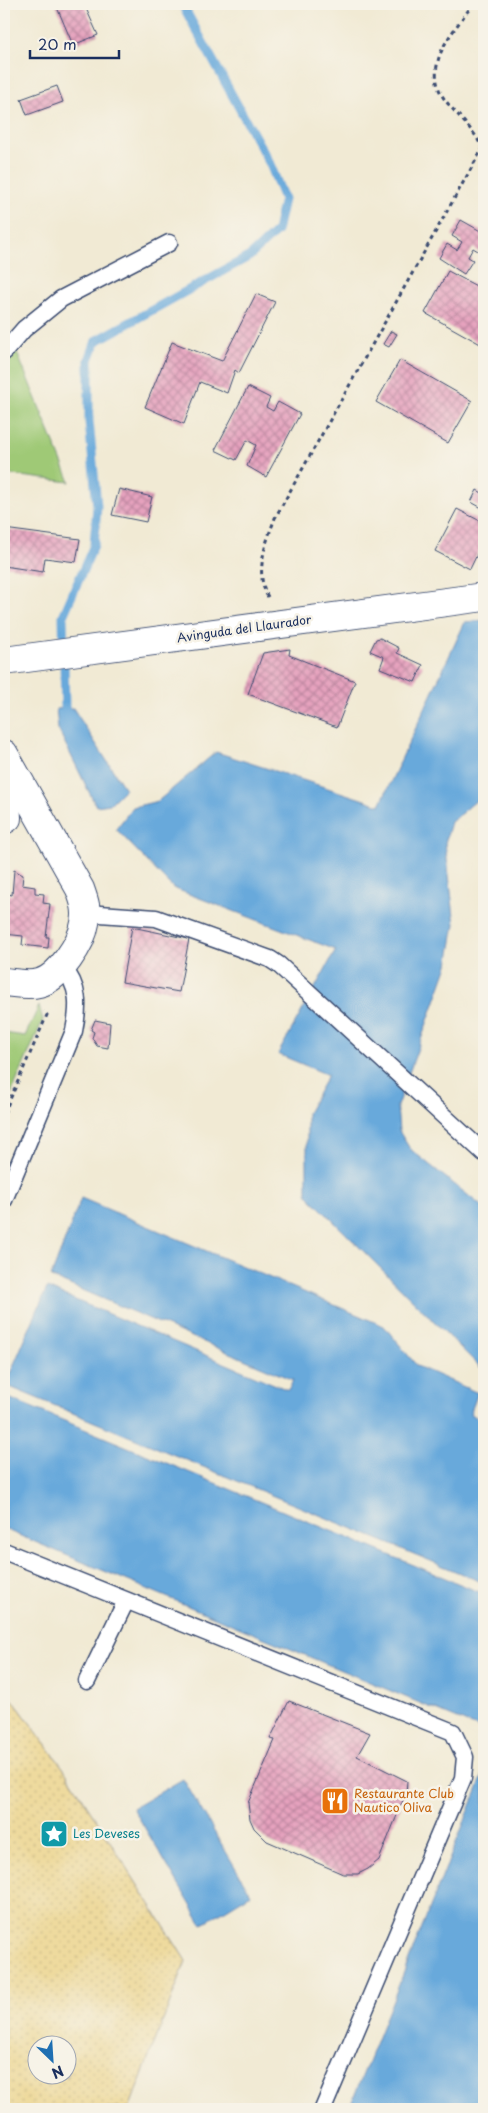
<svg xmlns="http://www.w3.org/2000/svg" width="488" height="2113" viewBox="0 0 488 2113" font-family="'Playpen Sans',sans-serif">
  <defs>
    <pattern id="sand-dots" width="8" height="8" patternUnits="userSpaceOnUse" patternTransform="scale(1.25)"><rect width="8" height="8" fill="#eeda9e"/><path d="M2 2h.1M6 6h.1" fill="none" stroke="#ccbb8a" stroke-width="1.8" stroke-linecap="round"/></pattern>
    <pattern id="building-cross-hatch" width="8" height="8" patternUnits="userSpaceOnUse" patternTransform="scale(1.25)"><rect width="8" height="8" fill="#e6a2be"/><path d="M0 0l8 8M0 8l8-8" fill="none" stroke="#ba849e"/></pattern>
  </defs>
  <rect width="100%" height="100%" fill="#f7f3e8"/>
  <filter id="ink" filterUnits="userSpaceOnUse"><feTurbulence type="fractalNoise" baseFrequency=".02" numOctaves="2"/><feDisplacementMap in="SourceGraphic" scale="10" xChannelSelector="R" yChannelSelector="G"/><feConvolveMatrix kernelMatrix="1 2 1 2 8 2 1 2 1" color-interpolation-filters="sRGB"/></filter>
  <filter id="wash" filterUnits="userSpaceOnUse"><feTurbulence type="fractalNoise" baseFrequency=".0096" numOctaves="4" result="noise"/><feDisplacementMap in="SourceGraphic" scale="20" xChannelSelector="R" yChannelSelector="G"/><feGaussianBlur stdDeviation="1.12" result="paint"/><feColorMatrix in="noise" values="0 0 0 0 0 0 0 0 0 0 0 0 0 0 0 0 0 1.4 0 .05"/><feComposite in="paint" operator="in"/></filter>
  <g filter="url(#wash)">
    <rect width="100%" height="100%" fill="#f1ead4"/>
    <path fill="url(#sand-dots)" stroke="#84847e" fill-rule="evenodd" d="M4 1688 64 1769 186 1961 129 2109H4ZM38 2046H68V2076H38Z"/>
    <g fill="#9fc976" stroke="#5d7c6a">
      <polygon points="4,321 70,482 4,474"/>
      <polygon points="39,1006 43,1020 4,1110 4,1033 25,1036"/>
    </g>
    <g fill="#67a9db" stroke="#416c9c">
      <polygon points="484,620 484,794 451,822 445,843 455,924 448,965 397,1106 399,1131 410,1149 484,1208 484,1371 307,1195 307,1113 328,1075 278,1054 336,950 173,888 116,829 133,807 158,801 216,752 380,805 465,622"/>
      <polygon points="73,708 125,789 110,804 96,806 58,729 56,709"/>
      <polygon points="81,1198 384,1326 417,1366 478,1393 470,1414 484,1421 484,1583 5,1385 47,1288 288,1390 293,1380 51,1277"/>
      <polygon points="4,1396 484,1594 484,1730 4,1529"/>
      <polygon points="484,1773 484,2109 349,2109"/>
      <polygon points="183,1779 251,1894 202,1924 133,1808"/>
    </g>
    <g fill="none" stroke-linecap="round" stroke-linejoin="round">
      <polyline stroke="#67a9db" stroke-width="9" points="65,708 63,616 94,545 97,506 89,421 89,360 96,341 250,256 277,231 284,199 270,164 182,4"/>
    </g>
    <g id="blocks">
      <g fill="url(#building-cross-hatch)">
        <polygon points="60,4 84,4 98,35 73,45 56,5"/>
        <polygon points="57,86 63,102 27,115 21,99"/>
        <polygon points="461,220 484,233 484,252 483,254 473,248 468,257 473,260 464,274 439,258 447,244 457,250 462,242 452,236"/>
        <polygon points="448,271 484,290 484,346 425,313"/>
        <polygon points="256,294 275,302 239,373 235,370 227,393 200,382 184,424 145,407 172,342 222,361"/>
        <polygon points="391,331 397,334 389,347 383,344"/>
        <polygon points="400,360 472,401 448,443 376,402"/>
        <polygon points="248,387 270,398 266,407 273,411 278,402 300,414 266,477 247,466 256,445 247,440 236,460 215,450"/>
        <polygon points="119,489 152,497 146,522 112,515"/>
        <polygon points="477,490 484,494 482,508 471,502"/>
        <polygon points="457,509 484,523 484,540 470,569 435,551"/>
        <polygon points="4,529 80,539 76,562 45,558 43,572 4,566"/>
        <polygon points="380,638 399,648 397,653 423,665 415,682 380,668 384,657 370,651 376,639"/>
        <polygon points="290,649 289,655 355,681 337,727 248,694 263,653"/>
        <polygon points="14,870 23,875 22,885 35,887 35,893 44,894 43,903 50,904 46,937 49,937 48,948 22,945 23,936 4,934 4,893 12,895"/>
        <polygon points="132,927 189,939 179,992 122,982"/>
        <polygon points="95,1020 110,1023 108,1048 97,1046 92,1038 94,1032 91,1030"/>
        <polygon points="289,1701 370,1733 357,1756 407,1781 406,1793 379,1860 368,1869 358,1874 343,1874 267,1841 254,1828 250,1819 248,1803 275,1740 270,1739"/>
      </g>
    </g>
  </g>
  <g filter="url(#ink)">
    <use href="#blocks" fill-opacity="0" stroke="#3b4b70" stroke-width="1"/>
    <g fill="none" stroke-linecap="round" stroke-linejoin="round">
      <defs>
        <g id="service">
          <polyline points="4,352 24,329 61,299 169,243"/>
          <polyline points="86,913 156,918 270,959 279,965 484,1153"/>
          <path d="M4 1200 74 1031C79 1006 80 987 62 966"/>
          <polyline points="4,1551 453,1732 465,1757 463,1778 323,2109"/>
          <polyline points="87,1681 126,1601"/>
        </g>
        <g id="minor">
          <polyline points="4,661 484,597"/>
          <path d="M4 754 80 889C84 900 88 911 85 923 82 943 59 978 39 983 28 986 15 983 4 982"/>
          <polyline points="4,820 7,818 4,761"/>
        </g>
      </defs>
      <use href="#service" stroke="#3b4b70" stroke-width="19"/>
      <use href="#minor" stroke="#3b4b70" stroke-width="30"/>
      <g stroke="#3b4b70" stroke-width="3" stroke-dasharray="4 4" stroke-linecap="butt">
        <path d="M268 597C254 573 266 542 275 518L482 149C478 136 469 128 460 117 452 108 441 98 438 86 429 55 457 27 473 4"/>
        <polyline points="4,1113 47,1015 44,1011"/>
      </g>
      <use href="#service" stroke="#fff" stroke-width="16"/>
      <use href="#minor" stroke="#fff" stroke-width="28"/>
    </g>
  </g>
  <defs>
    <symbol id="restaurant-square" viewBox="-11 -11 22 22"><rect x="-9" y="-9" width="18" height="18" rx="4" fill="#e8710a" stroke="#f7f3e8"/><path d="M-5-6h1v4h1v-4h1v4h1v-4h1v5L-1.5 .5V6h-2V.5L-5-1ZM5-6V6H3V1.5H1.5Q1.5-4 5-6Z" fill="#fff"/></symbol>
    <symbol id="sight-square" viewBox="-11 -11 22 22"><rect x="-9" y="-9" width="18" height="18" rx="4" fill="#0f9aa8" stroke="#f7f3e8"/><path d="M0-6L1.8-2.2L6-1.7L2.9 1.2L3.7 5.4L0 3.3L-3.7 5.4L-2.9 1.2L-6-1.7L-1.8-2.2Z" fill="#fff"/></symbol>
  </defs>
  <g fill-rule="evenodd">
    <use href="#restaurant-square" x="319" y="1785" width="32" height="32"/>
    <use href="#sight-square" x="38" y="1818" width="32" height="32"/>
  </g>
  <g text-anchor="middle" stroke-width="5" stroke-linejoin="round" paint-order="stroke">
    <g font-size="12" fill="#1b2f5e" stroke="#f7f3e8">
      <text transform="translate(244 629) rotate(-8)" y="4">Avinguda del Llaurador</text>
    </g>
    <g font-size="12" fill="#c56008" stroke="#f7f3e8" text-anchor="start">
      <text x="354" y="1798">Restaurante Club<tspan x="354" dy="14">Nautico Oliva</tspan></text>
    </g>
    <g font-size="12" fill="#0d838f" stroke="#f7f3e8" text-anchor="start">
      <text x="73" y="1838">Les Deveses</text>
    </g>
  </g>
  <rect width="488" height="2113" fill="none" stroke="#f7f3e8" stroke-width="20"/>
  <g transform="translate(52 2060) rotate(155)"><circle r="24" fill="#f7f3e8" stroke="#9fa5b1"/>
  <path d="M0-4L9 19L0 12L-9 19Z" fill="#1f6fb2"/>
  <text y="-8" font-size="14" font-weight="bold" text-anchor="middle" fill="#1b2f5e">N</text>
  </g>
  <path d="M30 50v8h89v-8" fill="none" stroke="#1b2f5e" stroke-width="2.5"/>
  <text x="38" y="50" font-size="15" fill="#1b2f5e" stroke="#f7f3e8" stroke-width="4" paint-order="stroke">20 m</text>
</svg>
